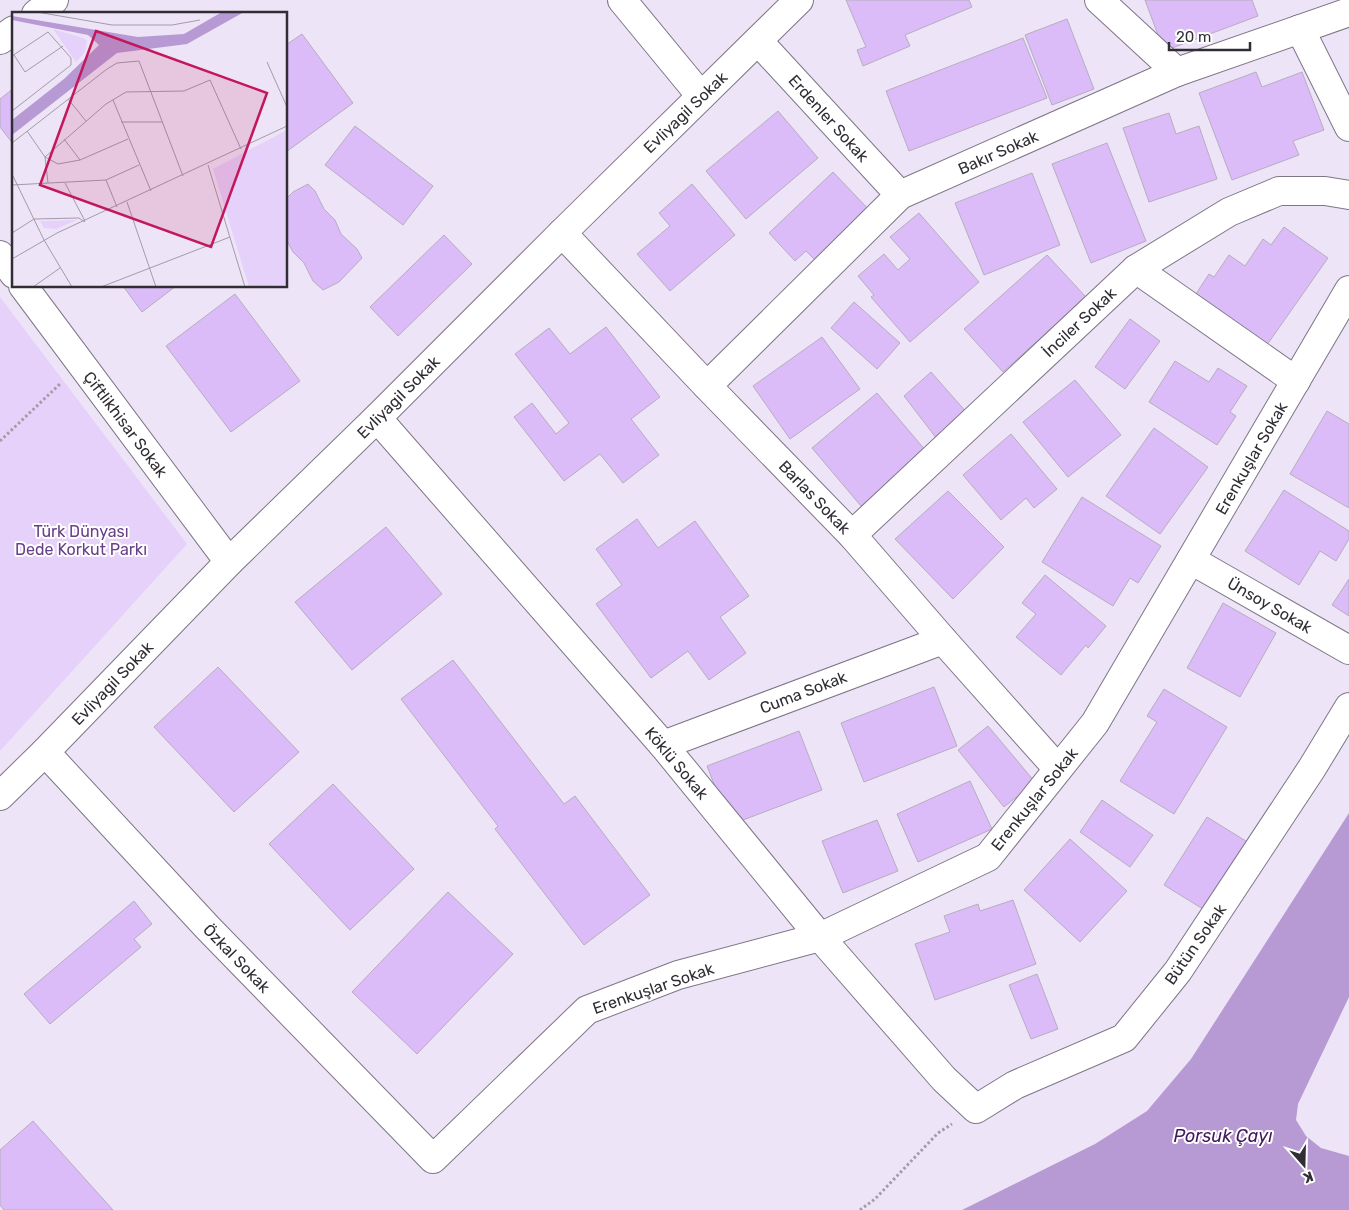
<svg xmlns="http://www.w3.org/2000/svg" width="1349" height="1210" viewBox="0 0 1349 1210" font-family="Rubik,sans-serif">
  <rect width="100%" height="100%" fill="#eee4f7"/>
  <polygon fill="#e6d1fa" points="0,297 187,544 0,751"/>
  <polygon fill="#b799d3" points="1349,813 1349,997 1298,1104 1296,1120 1306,1136 1321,1148 1349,1156 1349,1210 962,1210 1095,1144 1147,1111 1191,1059"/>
  <g fill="#dbbcf8" stroke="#b6adbf">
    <polygon points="846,0 969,0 972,7 905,35 910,46 863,66 857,50 866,47"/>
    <polygon points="1145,0 1252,0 1258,16 1164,51"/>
    <polygon points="1067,19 1094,89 1052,105 1025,35"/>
    <polygon points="302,34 353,103 286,152 286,45"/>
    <polygon points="1023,38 1047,98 909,151 886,91"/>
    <polygon points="1256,72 1262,87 1302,72 1324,130 1293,141 1299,155 1232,180 1199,93"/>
    <polygon points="14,88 14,145 0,127 0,99"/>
    <polygon points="778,111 818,158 746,219 706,171"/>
    <polygon points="1169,113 1176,134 1199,126 1217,179 1149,202 1123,128"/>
    <polygon points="355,126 433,186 403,225 325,165"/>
    <polygon points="1107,143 1146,241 1091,263 1052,164"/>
    <polygon points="833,172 873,214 819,264 806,251 795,261 769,233"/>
    <polygon points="1032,173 1060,245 984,275 955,203"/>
    <polygon points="308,184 315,191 324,209 335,220 341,234 357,249 362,258 339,282 323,290 313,281 304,263 293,252 286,239 286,199 293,192"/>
    <polygon points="692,184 735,235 670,291 637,254 670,226 659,213"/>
    <polygon points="919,213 979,282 910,342 871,297 874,295 858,276 884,254 898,270 910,259 890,237"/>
    <polygon points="1284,227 1328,258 1262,352 1190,303 1209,274 1214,277 1229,255 1245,266 1263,239 1271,245"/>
    <polygon points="444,235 472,264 398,336 370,307"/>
    <polygon points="1047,255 1086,297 1003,372 964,329"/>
    <polygon points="123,286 176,286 142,312"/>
    <polygon points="235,294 300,381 231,432 166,346"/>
    <polygon points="854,302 900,343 877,369 831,328"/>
    <polygon points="1130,319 1160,341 1125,389 1095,367"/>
    <polygon points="606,327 660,397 631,419 659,455 623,483 600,454 564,481 514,417 532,403 556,434 569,423 515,354 549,328 570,354"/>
    <polygon points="822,337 860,389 790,439 753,386"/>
    <polygon points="1175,361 1209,382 1218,368 1247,386 1230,412 1236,416 1217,445 1149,402"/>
    <polygon points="931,372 968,414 937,439 904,396"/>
    <polygon points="1075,380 1121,435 1068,477 1023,422"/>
    <polygon points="877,393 926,451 861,506 812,448"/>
    <polygon points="1327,411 1349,424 1349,508 1290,474"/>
    <polygon points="1154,428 1208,467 1160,534 1106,496"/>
    <polygon points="1011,434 1057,489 1034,508 1026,498 1001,520 963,475"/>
    <polygon points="1284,490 1349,531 1349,539 1336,561 1320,551 1299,585 1245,551"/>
    <polygon points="948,491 1004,547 953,599 895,539"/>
    <polygon points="1082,497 1161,546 1138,583 1130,578 1113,606 1042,562"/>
    <polygon points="637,519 658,548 695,521 749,596 720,617 746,653 709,680 688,651 651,678 596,604 622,585 596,549"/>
    <polygon points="386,527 442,594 352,670 295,602"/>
    <polygon points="1045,575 1106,626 1088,648 1086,645 1061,675 1016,637 1036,614 1022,603"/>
    <polygon points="1349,579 1349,616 1332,605"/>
    <polygon points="1223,603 1276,633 1240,697 1187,668"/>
    <polygon points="453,660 564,804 575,796 650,895 584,945 495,829 498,826 401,699"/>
    <polygon points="218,667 299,752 234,812 154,727"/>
    <polygon points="934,687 957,746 864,782 841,723"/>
    <polygon points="1164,689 1227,727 1174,814 1120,781 1157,722 1147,716"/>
    <polygon points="988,726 1035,782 1004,807 958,750"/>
    <polygon points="799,731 822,790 730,825 707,766"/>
    <polygon points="970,781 992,829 918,862 897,814"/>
    <polygon points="333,784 414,869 350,930 269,844"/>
    <polygon points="1102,800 1153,835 1130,867 1080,832"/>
    <polygon points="1207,817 1254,846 1211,914 1164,885"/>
    <polygon points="877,820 898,871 843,893 822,841"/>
    <polygon points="1070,839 1127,891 1080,942 1024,890"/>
    <polygon points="448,892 513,954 417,1054 352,992"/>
    <polygon points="1013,900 1036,964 935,1000 915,944 950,932 944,916 978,904 980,911"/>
    <polygon points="134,901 152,924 134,939 141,947 50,1024 24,994"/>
    <polygon points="1037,974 1058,1029 1031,1039 1009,985"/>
    <polygon points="33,1121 113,1210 4,1210 0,1205 0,1150"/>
  </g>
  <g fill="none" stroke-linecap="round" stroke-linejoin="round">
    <defs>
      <g id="street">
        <polyline points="622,0 701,96"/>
        <polyline points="1099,0 1177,72"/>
        <polyline points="36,14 54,0"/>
        <polyline points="1300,29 1349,127"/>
        <polyline points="0,40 14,30"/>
        <polyline points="758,41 900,195"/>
        <polyline points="562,233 707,386 852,535 943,640 1058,769"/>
        <polyline points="0,255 14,274"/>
        <polyline points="1136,269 1296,381"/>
        <polyline points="23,286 229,562"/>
        <polyline points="707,386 900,195 1177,72 1349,12"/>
        <polyline points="377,418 663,745 820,937 944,1079 976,1109 1015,1085 1124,1038 1178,971 1312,768 1349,707"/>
        <polyline points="852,535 1136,269 1229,212 1279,191 1325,191 1349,195"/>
        <polyline points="1191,560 1349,650"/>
        <polyline points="663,745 943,640"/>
        <polyline points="45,752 208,928 433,1159 587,1010 678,975 820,937 988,857 1095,723 1349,290"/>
        <polyline points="0,796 45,752 229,562 377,418 562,233 799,0"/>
      </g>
    </defs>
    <use href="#street" stroke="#7e7687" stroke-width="30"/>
    <g stroke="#a39ba9" stroke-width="3" stroke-dasharray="2.5 2.5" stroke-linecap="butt">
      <polyline points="0,441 61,383"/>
      <polyline points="860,1210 875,1199 938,1133 952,1124"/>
    </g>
    <use href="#street" stroke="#fff" stroke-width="28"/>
  </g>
  <g text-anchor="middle" stroke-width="4" stroke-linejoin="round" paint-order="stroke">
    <g font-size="16" fill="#312d34" stroke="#fff">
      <text transform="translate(685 112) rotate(-44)" y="6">Evliyagil Sokak</text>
      <text transform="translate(829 118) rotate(48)" y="6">Erdenler Sokak</text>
      <text transform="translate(998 152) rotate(-24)" y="6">Bakır Sokak</text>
      <text transform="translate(1079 322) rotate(-43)" y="6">İnciler Sokak</text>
      <text transform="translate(398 397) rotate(-45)" y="6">Evliyagil Sokak</text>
      <text transform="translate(126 424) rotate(53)" y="6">Çiftlikhisar Sokak</text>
      <text transform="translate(1251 458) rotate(-60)" y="6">Erenkuşlar Sokak</text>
      <text transform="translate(815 497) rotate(46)" y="6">Barlas Sokak</text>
      <text transform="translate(1270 605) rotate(30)" y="6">Ünsoy Sokak</text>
      <text transform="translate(112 683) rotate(-46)" y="6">Evliyagil Sokak</text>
      <text transform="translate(803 692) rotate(-21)" y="6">Cuma Sokak</text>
      <text transform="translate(677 763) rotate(50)" y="6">Köklü Sokak</text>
      <text transform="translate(1034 799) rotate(-51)" y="6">Erenkuşlar Sokak</text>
      <text transform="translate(1195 944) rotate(-55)" y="6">Bütün Sokak</text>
      <text transform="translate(237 958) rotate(46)" y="6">Özkal Sokak</text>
      <text transform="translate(653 988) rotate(-19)" y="6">Erenkuşlar Sokak</text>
    </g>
    <g font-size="16" fill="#684088" stroke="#fff">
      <text x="81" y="537">Türk Dünyası<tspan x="81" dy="18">Dede Korkut Parkı</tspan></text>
    </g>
    <g font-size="18" font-style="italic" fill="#41185d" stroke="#fff">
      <text x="1223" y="1142">Porsuk Çayı</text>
    </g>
  </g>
  <g transform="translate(12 12)">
    <rect width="275" height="275" fill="#eee4f7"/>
    <path d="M41 17 71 26 75 29 73 40 64 50ZM275 118V273L237 275 201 157ZM65 208 44 217 32 216 28 209Z" fill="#e6d1fa"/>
    <path d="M210 0H232L175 32 105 41 0 123V108L52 67 87 33 76 23 0 8V4L126 25 172 22Z" fill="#b799d3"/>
    <path fill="none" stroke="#a29ba9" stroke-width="1" d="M25 0 100 13H160L188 8M2 43 13 60 51 34M0 44 36 20 59 46V53L0 99M255 50 275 95M56 87 74 109M101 88 139 179M109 110H150M15 119 33 145 36 171M52 127 68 148M0 131 95 57 105 51 127 49 171 164M33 145 94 92 114 80 172 79 198 68 229 137M33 145 46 152 68 148 116 127M196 153 233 275M0 162 32 228 60 275M94 168 105 195M53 171 73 209M0 173 94 168 127 153M115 190 144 275M22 207 67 206 73 210M0 221 22 207M0 247 45 221 275 114M21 275 48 256M89 275 218 225"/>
    <path fill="#c2185b" fill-opacity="0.15" stroke="#c2185b" stroke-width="2.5" d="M84 19 255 81 199 235 28 173Z"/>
    <rect width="275" height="275" fill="none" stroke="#312d34" stroke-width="2.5"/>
  </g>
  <g transform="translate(1304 1165) rotate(160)" stroke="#ffffff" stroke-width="4" paint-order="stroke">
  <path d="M0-4L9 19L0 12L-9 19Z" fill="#312d34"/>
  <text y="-8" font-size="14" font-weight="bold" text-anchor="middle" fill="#312d34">K</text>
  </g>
  <path d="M1169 42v8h81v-8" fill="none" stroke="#312d34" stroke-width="2.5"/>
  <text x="1176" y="42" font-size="15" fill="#312d34" stroke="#ffffff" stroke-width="4" paint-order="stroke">20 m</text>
</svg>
